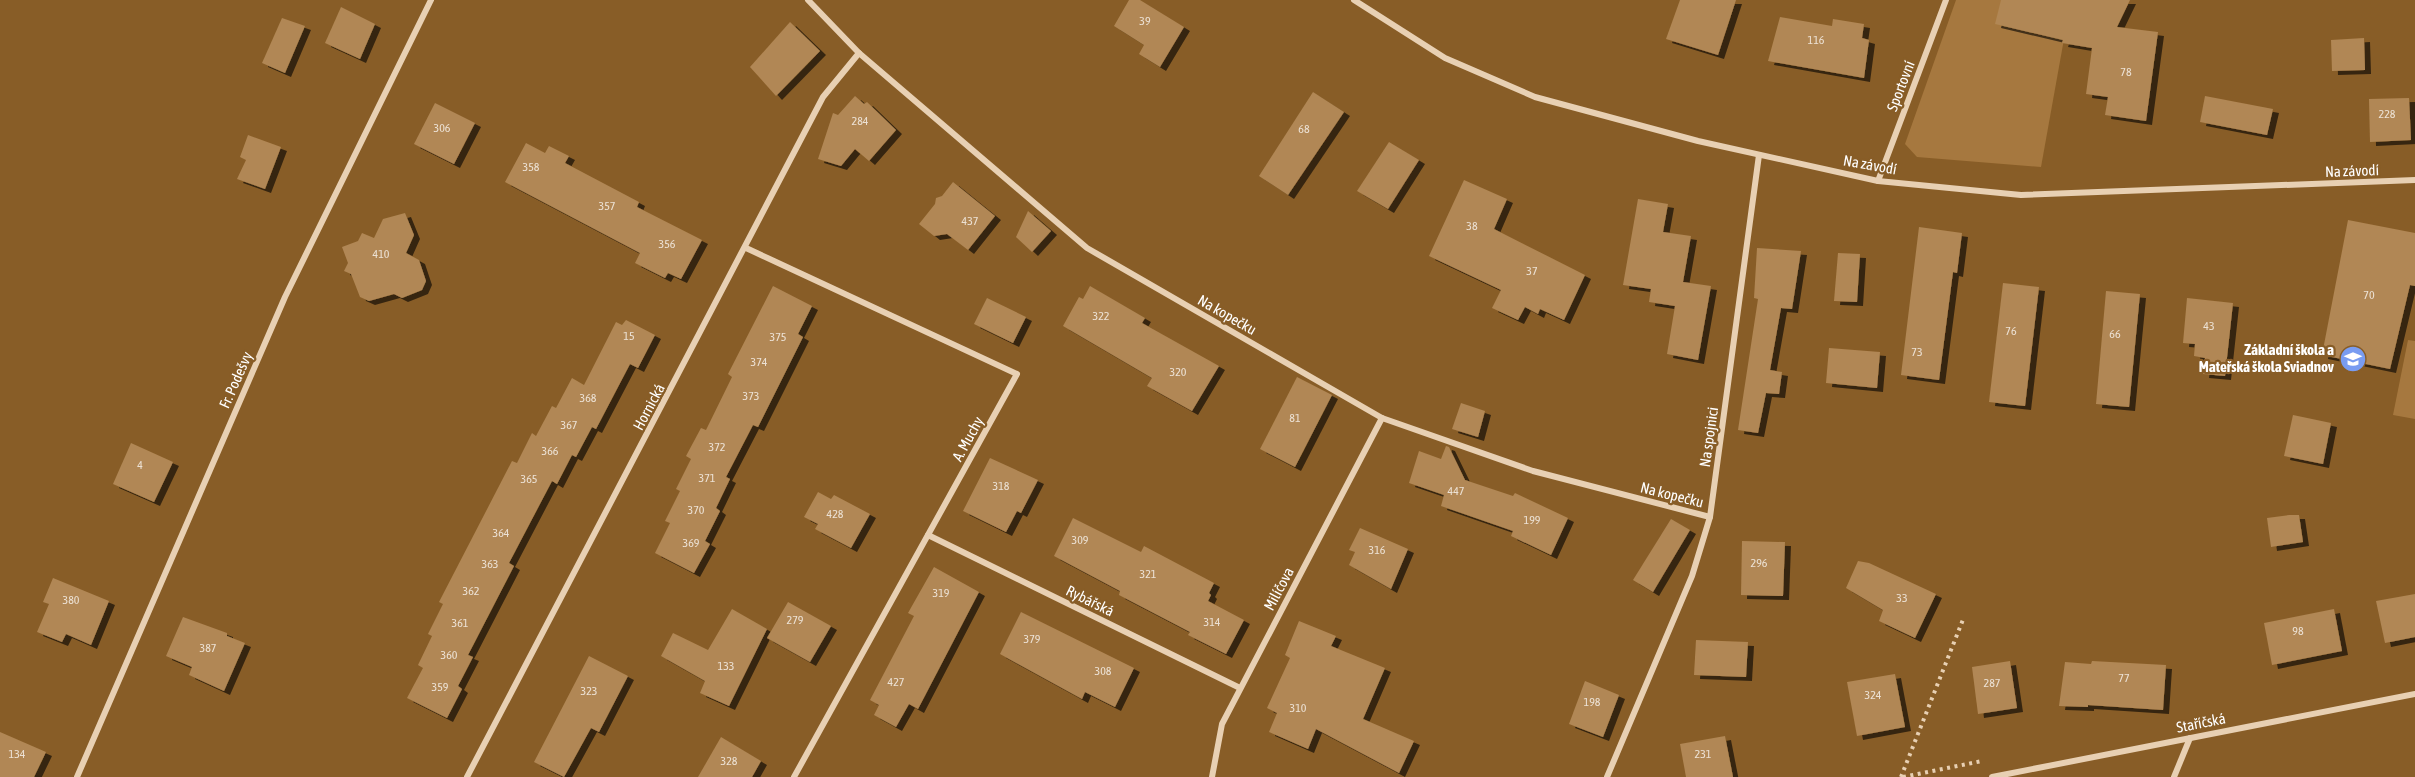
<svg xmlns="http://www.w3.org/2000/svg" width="2415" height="777" viewBox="0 0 2415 777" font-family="'Asap Condensed',sans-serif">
  <defs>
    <filter id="shadow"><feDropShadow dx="6" dy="4" stdDeviation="0" flood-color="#0009"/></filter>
  </defs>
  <rect width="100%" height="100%" fill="#885d27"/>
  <g fill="#a6783f">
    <polygon points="1956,0 2071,0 2041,167 1917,157 1905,144"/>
    <polygon points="2408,340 2415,341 2415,419 2393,415"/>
  </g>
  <g fill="#b18754" filter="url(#shadow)">
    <polygon points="1129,0 1140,0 1184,27 1160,67 1139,54 1144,45 1114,26"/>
    <polygon points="1680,0 1736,0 1718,55 1666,39"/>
    <polygon points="2001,0 2130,0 2117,27 2158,32 2146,121 2105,115 2108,97 2086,94 2092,48 2062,43 2063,40 1995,24"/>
    <polygon points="341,7 375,24 360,59 325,43"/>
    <polygon points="1780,17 1832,26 1833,19 1864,24 1862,38 1869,40 1864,78 1768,61"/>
    <polygon points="282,18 305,26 285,73 262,63"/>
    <polygon points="790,22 820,51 776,96 750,67"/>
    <polygon points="2364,38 2365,70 2332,71 2331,40"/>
    <polygon points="1313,92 1344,112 1288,195 1259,176"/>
    <polygon points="855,96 864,104 867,102 896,130 869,161 855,149 841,166 818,159 833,113 838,115"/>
    <polygon points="2205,96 2273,109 2267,135 2200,122"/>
    <polygon points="2409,98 2411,140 2370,142 2369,99"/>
    <polygon points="435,103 475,123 454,164 414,144"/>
    <polygon points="248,135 281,147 265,189 237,179 246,160 240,157"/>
    <polygon points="1389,142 1419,160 1388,209 1357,191"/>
    <polygon points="526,143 545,153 549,146 569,156 565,163 639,202 637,207 702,240 681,279 668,273 665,278 635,263 640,253 505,182"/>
    <polygon points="1464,180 1507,199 1494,229 1585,275 1564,320 1540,309 1538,314 1525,307 1518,320 1492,308 1501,290 1429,256"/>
    <polygon points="953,182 995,216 968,250 947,234 934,236 919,224 935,204 936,198 942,196"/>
    <polygon points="1638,199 1668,204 1663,232 1691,236 1683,282 1711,286 1698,360 1667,354 1675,306 1649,302 1651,289 1623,285"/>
    <polygon points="1028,211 1051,231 1032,252 1016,237"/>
    <polygon points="405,213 414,235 406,253 419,260 426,281 422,290 402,298 394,294 369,301 360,297 351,274 344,271 348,263 342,247 358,241 362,233 374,238 383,219"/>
    <polygon points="2348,220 2415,233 2415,286 2410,285 2390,369 2322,355"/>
    <polygon points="1919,227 1962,233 1957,273 1953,272 1939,380 1901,375"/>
    <polygon points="1757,248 1801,251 1792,309 1781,308 1770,370 1782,372 1779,394 1766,393 1758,433 1738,430 1758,299 1754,298"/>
    <polygon points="1838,253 1860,254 1857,302 1834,301"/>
    <polygon points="2003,283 2039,287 2025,406 1989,402"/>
    <polygon points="773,286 812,306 798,334 803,337 758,427 753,425 726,477 730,479 716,508 720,511 705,541 710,544 694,573 655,553 670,523 665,521 680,491 676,489 691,459 686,456 701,428 706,430 732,377 728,374"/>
    <polygon points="1090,286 1145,318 1142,323 1219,366 1192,411 1147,386 1152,378 1063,326 1079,297 1083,299"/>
    <polygon points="2106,291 2140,294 2129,407 2096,404"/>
    <polygon points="987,298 1026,317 1013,343 974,324"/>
    <polygon points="2187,298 2233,303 2225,376 2203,374 2205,358 2194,356 2195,344 2183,343"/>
    <polygon points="626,320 655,335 638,368 630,364 596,429 592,427 576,457 572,455 557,484 552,481 509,563 514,566 468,655 473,657 458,686 462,689 447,718 407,698 423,668 418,665 432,636 428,634 443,604 439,602 512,461 517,463 532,433 536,436 552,406 556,408 572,378 584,385 616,322 622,325"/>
    <polygon points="1829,348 1880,352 1877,388 1826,383"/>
    <polygon points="1297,377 1332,395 1295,467 1260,449"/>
    <polygon points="1461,403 1485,411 1478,437 1452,429"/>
    <polygon points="2293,415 2331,423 2323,464 2284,456"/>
    <polygon points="131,443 173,462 154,502 113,484"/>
    <polygon points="1446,446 1449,447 1465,480 1513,496 1515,493 1568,518 1551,555 1511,536 1513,531 1441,506 1444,495 1409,483 1419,451 1441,459"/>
    <polygon points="990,458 1038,480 1021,513 1017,511 1006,532 963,511"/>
    <polygon points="818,492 831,499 834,495 870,514 851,548 815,529 818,524 804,517"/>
    <polygon points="2289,515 2299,515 2303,542 2271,547 2267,518"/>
    <polygon points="1073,518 1141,552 1144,546 1214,583 1209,593 1211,595 1208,601 1244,620 1226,654 1188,635 1190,632 1119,595 1120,591 1054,556"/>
    <polygon points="1671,519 1690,530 1653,592 1633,580"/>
    <polygon points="1360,528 1408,549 1391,589 1349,565 1355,552 1349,550"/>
    <polygon points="1742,541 1785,542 1783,596 1741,595"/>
    <polygon points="1858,561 1869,563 1936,594 1915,638 1879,621 1883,610 1846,588"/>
    <polygon points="934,567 979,592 918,709 909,704 896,727 874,715 879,705 870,700 914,616 908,613"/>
    <polygon points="53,578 109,601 91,645 66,634 62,642 37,632 49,604 43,602"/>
    <polygon points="2415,594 2415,637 2385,643 2376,601"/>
    <polygon points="788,602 831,626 810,662 767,638"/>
    <polygon points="732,609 767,629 729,706 700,693 705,681 661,656 673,633 708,650"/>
    <polygon points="2334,609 2342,651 2272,665 2264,623"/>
    <polygon points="1021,612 1134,668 1115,707 1085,692 1082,699 1000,654"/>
    <polygon points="183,617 227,633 227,636 245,643 224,691 189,675 192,667 166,656"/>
    <polygon points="1299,621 1336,636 1331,646 1385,668 1363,719 1414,741 1399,773 1316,729 1308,749 1269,732 1277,713 1267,708 1290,658 1285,655"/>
    <polygon points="1696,640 1748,642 1746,677 1694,675"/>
    <polygon points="589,656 628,676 599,732 591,728 564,777 534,762"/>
    <polygon points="2010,661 2017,708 1978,714 1972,667"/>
    <polygon points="2092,661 2166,665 2163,710 2088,705 2088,707 2059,706 2065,662 2091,664"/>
    <polygon points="1895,674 1905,727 1857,736 1847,682"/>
    <polygon points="1585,681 1619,695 1603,737 1569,724"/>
    <polygon points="0,732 46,752 34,777 0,777"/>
    <polygon points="1725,736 1733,777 1686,777 1680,744"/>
    <polygon points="721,737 761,761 752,777 698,777"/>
  </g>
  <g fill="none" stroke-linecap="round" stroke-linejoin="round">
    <g stroke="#e8d0b3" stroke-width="4" stroke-dasharray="3 4.5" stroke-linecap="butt">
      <polyline points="1901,777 1964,617"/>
      <polyline points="1903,777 1982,761"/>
    </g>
    <g stroke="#e8d0b3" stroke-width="6">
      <polyline points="808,0 859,53 1087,248 1382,418 1533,471 1710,517"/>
      <polyline points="1354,0 1445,58 1535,97 1698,141 1878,181 2021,195 2415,180"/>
      <polyline points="1878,181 1946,0"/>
      <polyline points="746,248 1017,374 794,777"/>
      <polyline points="928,535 1240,688"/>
      <polyline points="77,777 285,297 431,0"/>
      <polyline points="467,777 823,97 859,53"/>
      <polyline points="1212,777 1222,724 1382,418"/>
      <polyline points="1607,777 1692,576 1710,517 1759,155"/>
      <polyline points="1992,777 2415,694"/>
      <polyline points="2174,777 2190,738"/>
    </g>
  </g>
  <defs>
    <symbol id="school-disc" viewBox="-11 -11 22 22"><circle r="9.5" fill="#799cf1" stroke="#885d27"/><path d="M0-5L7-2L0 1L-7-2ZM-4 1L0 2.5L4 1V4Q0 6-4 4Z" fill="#fff"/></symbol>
  </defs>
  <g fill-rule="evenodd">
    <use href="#school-disc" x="2338" y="344" width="30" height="30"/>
  </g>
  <g text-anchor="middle" stroke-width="4.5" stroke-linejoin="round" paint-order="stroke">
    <g font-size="12" fill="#ece1d4">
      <text x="1145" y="25">39</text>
      <text x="1816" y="44">116</text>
      <text x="2126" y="76">78</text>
      <text x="2387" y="118">228</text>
      <text x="860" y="125">284</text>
      <text x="442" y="132">306</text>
      <text x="1304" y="133">68</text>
      <text x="531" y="171">358</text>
      <text x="607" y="210">357</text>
      <text x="970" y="225">437</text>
      <text x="1472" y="230">38</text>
      <text x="667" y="248">356</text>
      <text x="381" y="258">410</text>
      <text x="1532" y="275">37</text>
      <text x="2369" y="299">70</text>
      <text x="1101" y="320">322</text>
      <text x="2209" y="330">43</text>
      <text x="2011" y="335">76</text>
      <text x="2115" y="338">66</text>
      <text x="629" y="340">15</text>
      <text x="778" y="341">375</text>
      <text x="1917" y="356">73</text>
      <text x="759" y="366">374</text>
      <text x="1178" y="376">320</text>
      <text x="751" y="400">373</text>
      <text x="588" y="402">368</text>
      <text x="1295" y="422">81</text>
      <text x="569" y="429">367</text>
      <text x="717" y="451">372</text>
      <text x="550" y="455">366</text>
      <text x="140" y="469">4</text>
      <text x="707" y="482">371</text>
      <text x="529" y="483">365</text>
      <text x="1001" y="490">318</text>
      <text x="1456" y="495">447</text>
      <text x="696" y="514">370</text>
      <text x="835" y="518">428</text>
      <text x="1532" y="524">199</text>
      <text x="501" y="537">364</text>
      <text x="1080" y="544">309</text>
      <text x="691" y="547">369</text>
      <text x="1377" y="554">316</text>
      <text x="1759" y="567">296</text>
      <text x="490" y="568">363</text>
      <text x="1148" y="578">321</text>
      <text x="471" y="595">362</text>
      <text x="941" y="597">319</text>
      <text x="1902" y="602">33</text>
      <text x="71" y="604">380</text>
      <text x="795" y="624">279</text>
      <text x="1212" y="626">314</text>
      <text x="460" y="627">361</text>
      <text x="2298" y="635">98</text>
      <text x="1032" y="643">379</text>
      <text x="208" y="652">387</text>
      <text x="449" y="659">360</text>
      <text x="726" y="670">133</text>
      <text x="1103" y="675">308</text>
      <text x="2124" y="682">77</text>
      <text x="896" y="686">427</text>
      <text x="1992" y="687">287</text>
      <text x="440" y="691">359</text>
      <text x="589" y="695">323</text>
      <text x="1873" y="699">324</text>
      <text x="1592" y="706">198</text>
      <text x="1298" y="712">310</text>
      <text x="17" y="758">134</text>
      <text x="1703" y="758">231</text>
      <text x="729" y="765">328</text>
    </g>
    <g font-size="15" fill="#fff" stroke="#885d27">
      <text transform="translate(1901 86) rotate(-69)" y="5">Sportovní</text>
      <text transform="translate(1870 165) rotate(10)" y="5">Na závodí</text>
      <text transform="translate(2352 171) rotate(-2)" y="5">Na závodí</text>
      <text transform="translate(1227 315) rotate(30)" y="5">Na kopečku</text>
      <text transform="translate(236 380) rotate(-66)" y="5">Fr. Podešvy</text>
      <text transform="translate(649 407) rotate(-62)" y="5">Hornická</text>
      <text transform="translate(1709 437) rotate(-82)" y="5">Na spojnici</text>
      <text transform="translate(968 439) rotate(-61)" y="5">A. Muchy</text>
      <text transform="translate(1672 495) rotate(14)" y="5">Na kopečku</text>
      <text transform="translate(1279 589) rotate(-62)" y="5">Milíčova</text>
      <text transform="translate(1090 601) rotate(26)" y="5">Rybářská</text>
      <text transform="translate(2201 723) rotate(-11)" y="5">Staříčská</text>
    </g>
    <g font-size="15" font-weight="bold" fill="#fff" stroke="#885d27" text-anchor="end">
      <text x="2334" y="355">Základní škola a<tspan x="2334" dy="17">Mateřská škola Sviadnov</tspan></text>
    </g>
  </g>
</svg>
